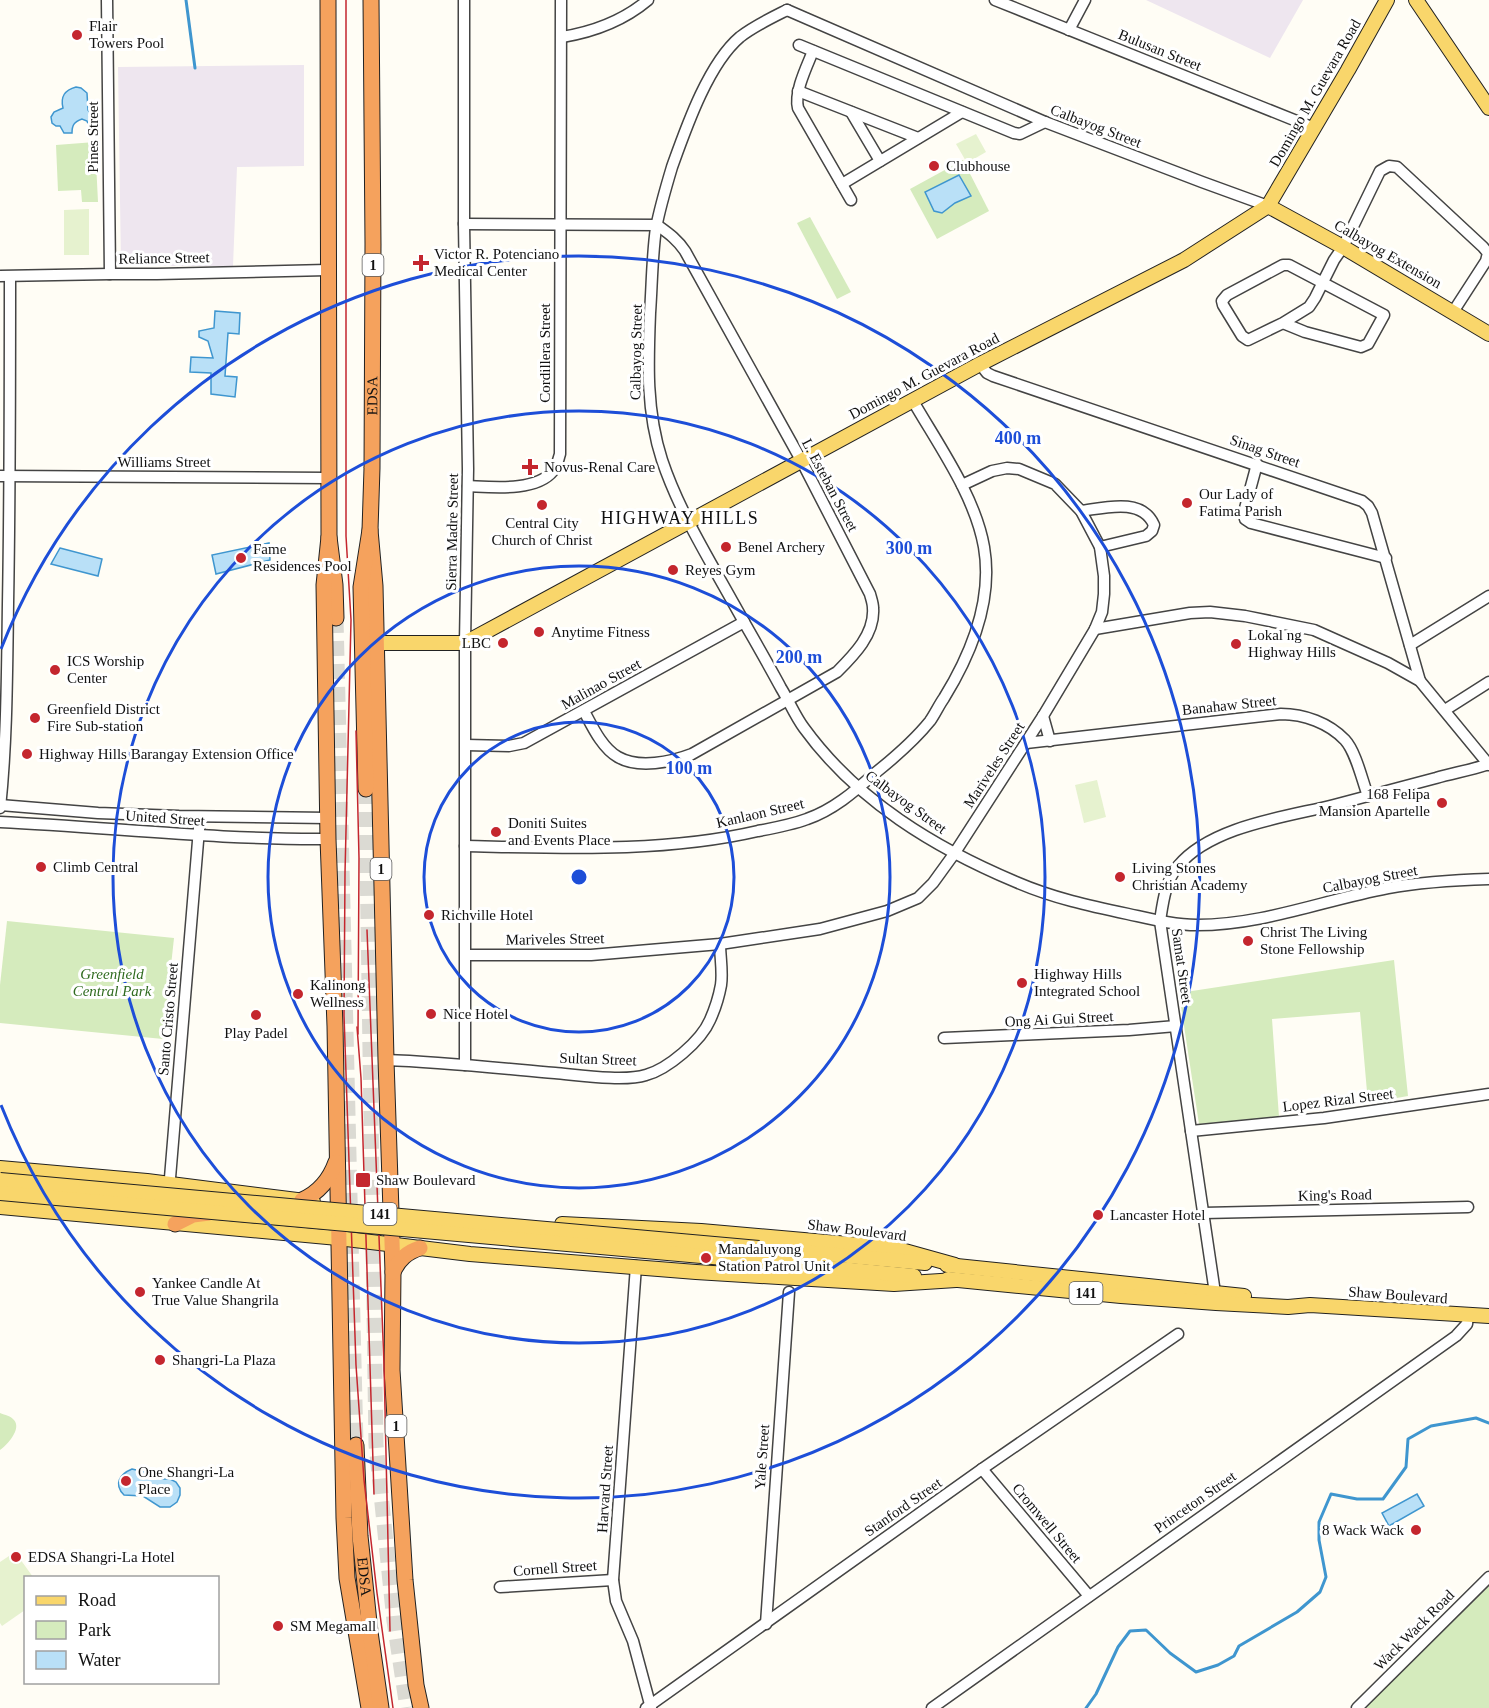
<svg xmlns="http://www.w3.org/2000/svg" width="1489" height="1708" viewBox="0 0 1489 1708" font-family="Georgia,serif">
  <rect width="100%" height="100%" fill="#fffdf5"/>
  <g fill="#eee6ef">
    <polygon points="1146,0 1303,0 1270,58"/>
    <polygon points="304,65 304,166 237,167 233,266 121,266 118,67"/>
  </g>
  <g fill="#d5ebbd">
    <polygon points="95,142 98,202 82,202 81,190 58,191 56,145"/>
    <polygon points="963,160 989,211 937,239 910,189"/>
    <polygon points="810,217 851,292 837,299 797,223"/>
    <polygon points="7,921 174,938 163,1039 0,1023 0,985"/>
    <polygon points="1394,960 1408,1096 1368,1103 1360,1012 1272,1019 1279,1117 1199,1124 1179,993"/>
    <path d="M0 1413C5 1415 11 1416 14 1420 22 1429 7 1445 0 1450Z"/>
    <polygon points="1489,1586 1489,1708 1366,1708 1389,1683"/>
  </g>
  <g fill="#e6f2cf">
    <polygon points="976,134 986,152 967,163 956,144"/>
    <polygon points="89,209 89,255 64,255 64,210"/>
    <polygon points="1097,780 1106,817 1084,823 1075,785"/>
    <polygon points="15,1552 33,1577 26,1578 25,1610 2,1626 0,1623 0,1562"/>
  </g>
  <g fill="#b9e0f7" stroke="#3f96cf" stroke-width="1.5">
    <path d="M76 87 81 88 87 93 88 110 94 118 97 129H90L87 121 82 119C74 122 72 125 72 133H64L60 126H56L52 123 51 117 54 112 63 108C60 96 65 90 76 87Z"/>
    <polygon points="959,175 971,196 955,203 942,213 934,211 925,192"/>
    <polygon points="215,311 240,313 239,334 228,333 225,376 237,377 235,397 211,394 211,373 190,372 191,357 213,358 208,341 199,337 199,331 214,328"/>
    <polygon points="269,543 270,560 216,574 212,555"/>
    <polygon points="60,548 102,559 98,576 51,564"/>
    <path d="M132 1469 149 1473 161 1479H170L176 1482 180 1488V1495L177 1502 170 1507H160L143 1496 124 1495C113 1484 120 1474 132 1469Z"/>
    <polygon points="1417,1494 1424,1506 1389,1526 1382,1513"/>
  </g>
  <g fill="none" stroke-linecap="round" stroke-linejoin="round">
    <g stroke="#3f96cf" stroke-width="3">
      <polyline points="186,0 195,68"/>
      <polyline points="1086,1708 1096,1694 1118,1647 1130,1631 1146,1630 1170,1653 1196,1672 1218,1665 1234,1656 1239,1646 1297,1612 1320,1592 1326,1577 1319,1540 1319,1522 1331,1494 1357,1499 1383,1499 1406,1467 1408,1439 1431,1426 1476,1418 1489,1423"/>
    </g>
    <g stroke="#dbdad3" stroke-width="15" stroke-dasharray="15 8" stroke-linecap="butt">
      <polyline points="336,618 356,1445"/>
      <polyline points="366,789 376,1445 394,1621 407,1708"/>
    </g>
    <defs>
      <g id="minor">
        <polyline points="107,0 110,274"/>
        <polyline points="464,0 464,224 468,469 465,643 465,1065"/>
        <polyline points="995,0 1314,128"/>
        <path d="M787 10C771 18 754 26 740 37 708 64 686 128 672 167 666 187 660 207 656 228 652 256 652 285 650 313 648 363 646 411 662 460 679 511 709 559 735 606 750 633 766 660 781 688 789 701 795 716 804 728 857 801 935 848 1016 882 1053 898 1090 906 1128 914 1151 919 1174 925 1197 925 1263 925 1324 900 1388 888 1421 882 1455 880 1489 879"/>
        <polyline points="787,10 1045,122 1202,182 1268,206"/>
        <polyline points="1069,30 1085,0"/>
        <path d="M562 37C593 32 623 21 648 0"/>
        <polyline points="799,45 1014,133 1020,134 1045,122"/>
        <path d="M813 51C807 66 794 92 798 108L851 200"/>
        <polyline points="798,91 918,138"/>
        <polyline points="851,112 880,161"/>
        <polyline points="842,184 962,112"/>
        <path d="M464 224 657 225C668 233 677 239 685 251L801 460 870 594C871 598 873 603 873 608 875 634 854 655 837 672L692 754C671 762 639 769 618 757 602 748 592 726 584 711"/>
        <polyline points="0,276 110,274 157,274 327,270"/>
        <polyline points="1283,323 1305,332 1361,347 1368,344 1384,315 1289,265 1283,265 1227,295 1222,301 1223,305 1242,336 1248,340 1283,323 1309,307 1315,298 1334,260 1343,247 1380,171 1389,166 1397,167 1483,247 1488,253 1486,261 1453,312"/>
        <polyline points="980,364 987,373 993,376 1362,501 1368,506 1372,513 1420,681"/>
        <polyline points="1257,464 1244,512 1245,519 1251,523 1386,558"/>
        <polyline points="0,476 328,478"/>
        <path d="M468 486C492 487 536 492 553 471 557 467 558 460 560 454L561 0"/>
        <path d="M1081 511C1104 508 1142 497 1154 525L1152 531 1146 536 1100 547"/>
        <polyline points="1095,629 1190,613 1210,612 1245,616 1314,630 1388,663 1420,681 1489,765"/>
        <polyline points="1410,645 1489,596"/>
        <polyline points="1445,710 1489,682"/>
        <polyline points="1043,716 1050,741"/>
        <path d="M1026 743 1281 714C1304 714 1329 723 1345 740 1356 752 1362 780 1368 796"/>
        <polyline points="466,745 509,746 524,743 744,622"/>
        <polyline points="0,805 98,813 179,816 328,818"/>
        <path d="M0 808C7 741 7 672 8 604 10 495 10 386 10 277"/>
        <path d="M0 822C109 827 218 840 328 839"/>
        <path d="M465 846C562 848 663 853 758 831 774 828 791 825 807 819 833 810 854 792 874 774 894 758 914 741 930 721 935 714 939 705 944 698 971 654 993 599 984 547 975 496 939 446 913 401"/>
        <polyline points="466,955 591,955 720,944 820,929 887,911 918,898 933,883 954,854 1043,716 1095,629 1102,612 1104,594 1104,576 1100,547 1081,511 1055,484 1019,469 1007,468 992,471 962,485"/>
        <polyline points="944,1038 1129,1030 1176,1026"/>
        <path d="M386 1060C442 1062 498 1068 555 1073 578 1075 624 1082 646 1075 668 1069 701 1041 710 1020 715 1009 719 996 721 985 723 972 720 956 720 944"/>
        <polyline points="1191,1131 1324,1118 1489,1094"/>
        <polyline points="169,1190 200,817"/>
        <polyline points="1203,1213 1468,1207"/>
        <polyline points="636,1266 613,1580 616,1601 633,1641 651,1708"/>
        <path d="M1215 1293 1160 921C1163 902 1165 882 1178 866 1211 826 1286 817 1334 805 1368 796 1402 787 1436 778 1453 773 1472 770 1489 764"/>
        <polyline points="982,1469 1089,1596"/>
        <polyline points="500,1587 613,1580"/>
        <polyline points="766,1624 789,1292"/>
        <polyline points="646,1708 982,1469 1178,1334"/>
        <polyline points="932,1708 1456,1336 1467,1324 1468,1316"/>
        <polyline points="1357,1708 1489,1577"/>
      </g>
      <g id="major">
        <polyline points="1416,0 1489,108"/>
        <polyline points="1268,206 1343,247 1489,334"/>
        <polyline points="375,643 465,643 980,364 1184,260 1268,206 1348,70 1387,0"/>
        <polyline points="0,1168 147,1181 313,1202"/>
        <polyline points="0,1207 338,1238 470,1254 696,1272 894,1284 956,1280"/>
        <polyline points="562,1224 701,1231 894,1248 955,1265"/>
        <polyline points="759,1248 925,1263"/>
        <polyline points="757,1261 914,1276"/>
        <polyline points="947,1265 1244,1296"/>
        <polyline points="948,1279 1121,1296 1216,1303 1288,1307 1310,1305 1489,1316"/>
      </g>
      <g id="highway">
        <polyline points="328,0 329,537 335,585 336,618"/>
        <polyline points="370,530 375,586 386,1060 393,1272 392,1370 405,1580 416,1685 421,1708"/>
        <polyline points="329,537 324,585 328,839 335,1026 344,1518 347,1578 369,1708"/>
        <path id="s1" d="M366 789 361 587 370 530 372 468 373 244 371 0"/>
        <path d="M302 1200C318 1193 330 1179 336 1162"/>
        <polyline points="175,1224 193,1215 209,1213"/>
        <path d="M393 1272C399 1259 407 1252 420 1248"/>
        <path id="s2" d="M356 1445 360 1536 370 1632 381 1708"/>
      </g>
    </defs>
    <use href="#minor" stroke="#444" stroke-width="13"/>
    <use href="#major" stroke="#222" stroke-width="16"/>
    <use href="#highway" stroke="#222" stroke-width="17"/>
    <use href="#minor" stroke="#fff" stroke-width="10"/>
    <use href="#major" stroke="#f9d66b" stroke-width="14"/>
    <use href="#highway" stroke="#f5a25d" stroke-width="15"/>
    <g stroke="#c4262e" stroke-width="1.5">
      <polyline points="346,0 346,536 351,620 345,873 344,1015 356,1365 364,1480 377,1593 393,1708"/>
      <polyline points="356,731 359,858 358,1034"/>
      <polyline points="367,930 384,1364 390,1631"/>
      <polyline points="357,1027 361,1078 374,1494"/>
    </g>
    <defs>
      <g id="major-bridge">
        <polyline points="0,1180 759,1248"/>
        <polyline points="0,1193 757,1261"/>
      </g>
    </defs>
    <use href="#major-bridge" stroke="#222" stroke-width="16" stroke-linecap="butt"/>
    <use href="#major-bridge" stroke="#f9d66b" stroke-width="14"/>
  </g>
  <g fill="none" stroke="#1d4ed8" stroke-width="3">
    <circle cx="579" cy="877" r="155"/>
    <circle cx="579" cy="877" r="311"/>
    <circle cx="579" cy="877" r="466"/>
    <path d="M1 649A621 621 0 1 1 1 1105"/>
  </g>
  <g fill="#c4262e" stroke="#fff" stroke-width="2">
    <circle cx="77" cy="35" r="6"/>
    <circle cx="934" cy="166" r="6"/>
    <path d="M418 254h6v6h6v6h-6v6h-6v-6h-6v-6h6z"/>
    <path d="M527 458h6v6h6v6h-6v6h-6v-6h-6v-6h6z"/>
    <circle cx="1187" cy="503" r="6"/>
    <circle cx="542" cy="505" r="6"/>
    <circle cx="726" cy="547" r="6"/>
    <circle cx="241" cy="558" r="6"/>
    <circle cx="673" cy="570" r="6"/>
    <circle cx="539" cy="632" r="6"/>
    <circle cx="503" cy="643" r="6"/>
    <circle cx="1236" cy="644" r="6"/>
    <circle cx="55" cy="670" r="6"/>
    <circle cx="35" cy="718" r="6"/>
    <circle cx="27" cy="754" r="6"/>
    <circle cx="1442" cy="803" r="6"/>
    <circle cx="496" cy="832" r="6"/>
    <circle cx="41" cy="867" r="6"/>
    <circle cx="1120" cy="877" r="6"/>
    <circle cx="429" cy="915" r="6"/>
    <circle cx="1248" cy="941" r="6"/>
    <circle cx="1022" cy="983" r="6"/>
    <circle cx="298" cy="994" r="6"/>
    <circle cx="431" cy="1014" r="6"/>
    <circle cx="256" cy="1015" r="6"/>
    <rect x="355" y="1172" width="16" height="16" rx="3"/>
    <circle cx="1098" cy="1215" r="6"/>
    <circle cx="706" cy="1258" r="6"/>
    <circle cx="140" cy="1292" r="6"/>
    <circle cx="160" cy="1360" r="6"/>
    <circle cx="126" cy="1481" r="6"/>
    <circle cx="1416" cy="1530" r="6"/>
    <circle cx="16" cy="1557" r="6"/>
    <circle cx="278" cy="1626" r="6"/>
  </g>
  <g text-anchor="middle" stroke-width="6" stroke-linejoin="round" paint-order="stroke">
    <g fill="#fff" stroke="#585858" stroke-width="1.5">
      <rect x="362.5" y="254" width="21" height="22" rx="4.5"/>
      <rect x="370.5" y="858" width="21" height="22" rx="4.5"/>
      <rect x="363.5" y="1203" width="33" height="22" rx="4.5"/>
      <rect x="1069.5" y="1282" width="33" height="22" rx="4.5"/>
      <rect x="385.5" y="1415" width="21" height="22" rx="4.5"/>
    </g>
    <g font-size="14" font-weight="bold" fill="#111">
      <text x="373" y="270">1</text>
      <text x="381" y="874">1</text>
      <text x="380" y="1219">141</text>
      <text x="1086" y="1298">141</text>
      <text x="396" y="1431">1</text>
    </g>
    <g font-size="15" fill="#111" stroke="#fff" text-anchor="start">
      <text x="89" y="31">Flair<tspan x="89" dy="17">Towers Pool</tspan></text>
      <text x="946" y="171">Clubhouse</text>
      <text x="434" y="259">Victor R. Potenciano<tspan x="434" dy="17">Medical Center</tspan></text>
      <text x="544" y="472">Novus-Renal Care</text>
      <text x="1199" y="499">Our Lady of<tspan x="1199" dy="17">Fatima Parish</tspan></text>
      <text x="542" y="528" text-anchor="middle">Central City<tspan x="542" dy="17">Church of Christ</tspan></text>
      <text x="738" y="552">Benel Archery</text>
      <text x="253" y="554">Fame<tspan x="253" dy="17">Residences Pool</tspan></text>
      <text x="685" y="575">Reyes Gym</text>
      <text x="551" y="637">Anytime Fitness</text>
      <text x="1248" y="640">Lokal ng<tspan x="1248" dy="17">Highway Hills</tspan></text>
      <text x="491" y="648" text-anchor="end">LBC</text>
      <text x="67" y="666">ICS Worship<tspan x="67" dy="17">Center</tspan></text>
      <text x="47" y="714">Greenfield District<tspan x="47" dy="17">Fire Sub-station</tspan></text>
      <text x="39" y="759">Highway Hills Barangay Extension Office</text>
      <text x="1430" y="799" text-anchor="end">168 Felipa<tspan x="1430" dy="17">Mansion Apartelle</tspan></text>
      <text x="508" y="828">Doniti Suites<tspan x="508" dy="17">and Events Place</tspan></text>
      <text x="53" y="872">Climb Central</text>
      <text x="1132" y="873">Living Stones<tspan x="1132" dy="17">Christian Academy</tspan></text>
      <text x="441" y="920">Richville Hotel</text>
      <text x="1260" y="937">Christ The Living<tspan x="1260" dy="17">Stone Fellowship</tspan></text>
      <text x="1034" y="979">Highway Hills<tspan x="1034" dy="17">Integrated School</tspan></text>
      <text x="310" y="990">Kalinong<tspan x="310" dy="17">Wellness</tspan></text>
      <text x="443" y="1019">Nice Hotel</text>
      <text x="256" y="1038" text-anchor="middle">Play Padel</text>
      <text x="376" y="1185">Shaw Boulevard</text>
      <text x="1110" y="1220">Lancaster Hotel</text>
      <text x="718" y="1254">Mandaluyong<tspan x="718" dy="17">Station Patrol Unit</tspan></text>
      <text x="152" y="1288">Yankee Candle At<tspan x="152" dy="17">True Value Shangrila</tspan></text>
      <text x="172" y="1365">Shangri-La Plaza</text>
      <text x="138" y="1477">One Shangri-La<tspan x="138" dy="17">Place</tspan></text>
      <text x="1404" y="1535" text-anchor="end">8 Wack Wack</text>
      <text x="28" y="1562">EDSA Shangri-La Hotel</text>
      <text x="290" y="1631">SM Megamall</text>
    </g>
    <g font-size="15" fill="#111" stroke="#fff">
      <text transform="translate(1160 50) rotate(22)" y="5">Bulusan Street</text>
      <text transform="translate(1315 93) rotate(-60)" y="5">Domingo M. Guevara Road</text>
      <text transform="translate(1096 126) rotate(21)" y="5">Calbayog Street</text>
      <text transform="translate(93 137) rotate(-90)" y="5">Pines Street</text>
      <text transform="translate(1388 254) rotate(30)" y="5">Calbayog Extension</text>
      <text transform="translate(164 258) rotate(-1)" y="5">Reliance Street</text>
      <text transform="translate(636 352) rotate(-89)" y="5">Calbayog Street</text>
      <text transform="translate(545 353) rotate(-90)" y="5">Cordillera Street</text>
      <text transform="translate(924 376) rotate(-28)" y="5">Domingo M. Guevara Road</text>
      <text dy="5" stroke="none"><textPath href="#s1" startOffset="394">EDSA</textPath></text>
      <text transform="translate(1265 451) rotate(19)" y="5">Sinag Street</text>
      <text x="164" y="467">Williams Street</text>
      <text transform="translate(830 485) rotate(62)" y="5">L. Esteban Street</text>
      <text transform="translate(452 532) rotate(-89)" y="5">Sierra Madre Street</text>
      <text transform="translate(601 684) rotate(-29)" y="5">Malinao Street</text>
      <text transform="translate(1229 705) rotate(-6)" y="5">Banahaw Street</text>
      <text transform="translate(994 765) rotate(-57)" y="5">Mariveles Street</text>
      <text transform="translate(906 802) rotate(36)" y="5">Calbayog Street</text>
      <text transform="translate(760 813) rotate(-13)" y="5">Kanlaon Street</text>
      <text transform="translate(165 818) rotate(4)" y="5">United Street</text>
      <text transform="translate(1370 879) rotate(-11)" y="5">Calbayog Street</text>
      <text transform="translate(555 939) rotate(-1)" y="5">Mariveles Street</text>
      <text transform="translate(1182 966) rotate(82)" y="5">Samat Street</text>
      <text transform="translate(168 1019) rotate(-85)" y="5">Santo Cristo Street</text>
      <text transform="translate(1059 1019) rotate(-3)" y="5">Ong Ai Gui Street</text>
      <text transform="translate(598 1059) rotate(2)" y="5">Sultan Street</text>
      <text transform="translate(1338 1100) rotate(-7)" y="5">Lopez Rizal Street</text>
      <text transform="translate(1335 1195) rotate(-1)" y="5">King's Road</text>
      <text transform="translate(857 1230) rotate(7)" y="5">Shaw Boulevard</text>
      <text transform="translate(1398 1295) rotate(4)" y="5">Shaw Boulevard</text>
      <text transform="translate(762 1457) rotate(-86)" y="5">Yale Street</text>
      <text transform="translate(605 1489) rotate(-86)" y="5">Harvard Street</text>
      <text transform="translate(1195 1502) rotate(-35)" y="5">Princeton Street</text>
      <text transform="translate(903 1507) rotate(-35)" y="5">Stanford Street</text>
      <text transform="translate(1047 1523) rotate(50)" y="5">Cromwell Street</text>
      <text transform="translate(555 1568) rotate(-4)" y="5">Cornell Street</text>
      <text dy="5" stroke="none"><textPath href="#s2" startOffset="132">EDSA</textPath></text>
      <text transform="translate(1414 1630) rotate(-45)" y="5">Wack Wack Road</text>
    </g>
    <g font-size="15" font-style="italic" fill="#2f6b1f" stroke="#fff">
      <text x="112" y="979">Greenfield<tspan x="112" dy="17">Central Park</tspan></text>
    </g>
    <g font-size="18" letter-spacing="1.5" fill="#111" stroke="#fff">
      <text x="680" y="524">HIGHWAY HILLS</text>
    </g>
  </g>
  <circle cx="579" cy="877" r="9" fill="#1d4ed8" stroke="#fff" stroke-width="3"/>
  <g font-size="18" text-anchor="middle" font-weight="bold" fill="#1d4ed8" stroke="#fff" stroke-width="6" stroke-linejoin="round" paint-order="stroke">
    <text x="1018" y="444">400 m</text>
    <text x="909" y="554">300 m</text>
    <text x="799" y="663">200 m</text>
    <text x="689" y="774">100 m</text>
  </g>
  <rect x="24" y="1576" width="195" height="108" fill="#ffffff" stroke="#a0a0a0" stroke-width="1.5"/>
  <rect x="36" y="1596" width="30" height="9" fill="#f9d66b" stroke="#a0a0a0" stroke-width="1.5"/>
  <text x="78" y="1606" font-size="18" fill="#111111">Road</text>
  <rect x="36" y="1621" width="30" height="18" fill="#d5ebbd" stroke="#a0a0a0" stroke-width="1.5"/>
  <text x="78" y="1636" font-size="18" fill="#111111">Park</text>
  <rect x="36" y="1651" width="30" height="18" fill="#b9e0f7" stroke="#a0a0a0" stroke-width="1.5"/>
  <text x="78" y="1666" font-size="18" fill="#111111">Water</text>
</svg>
